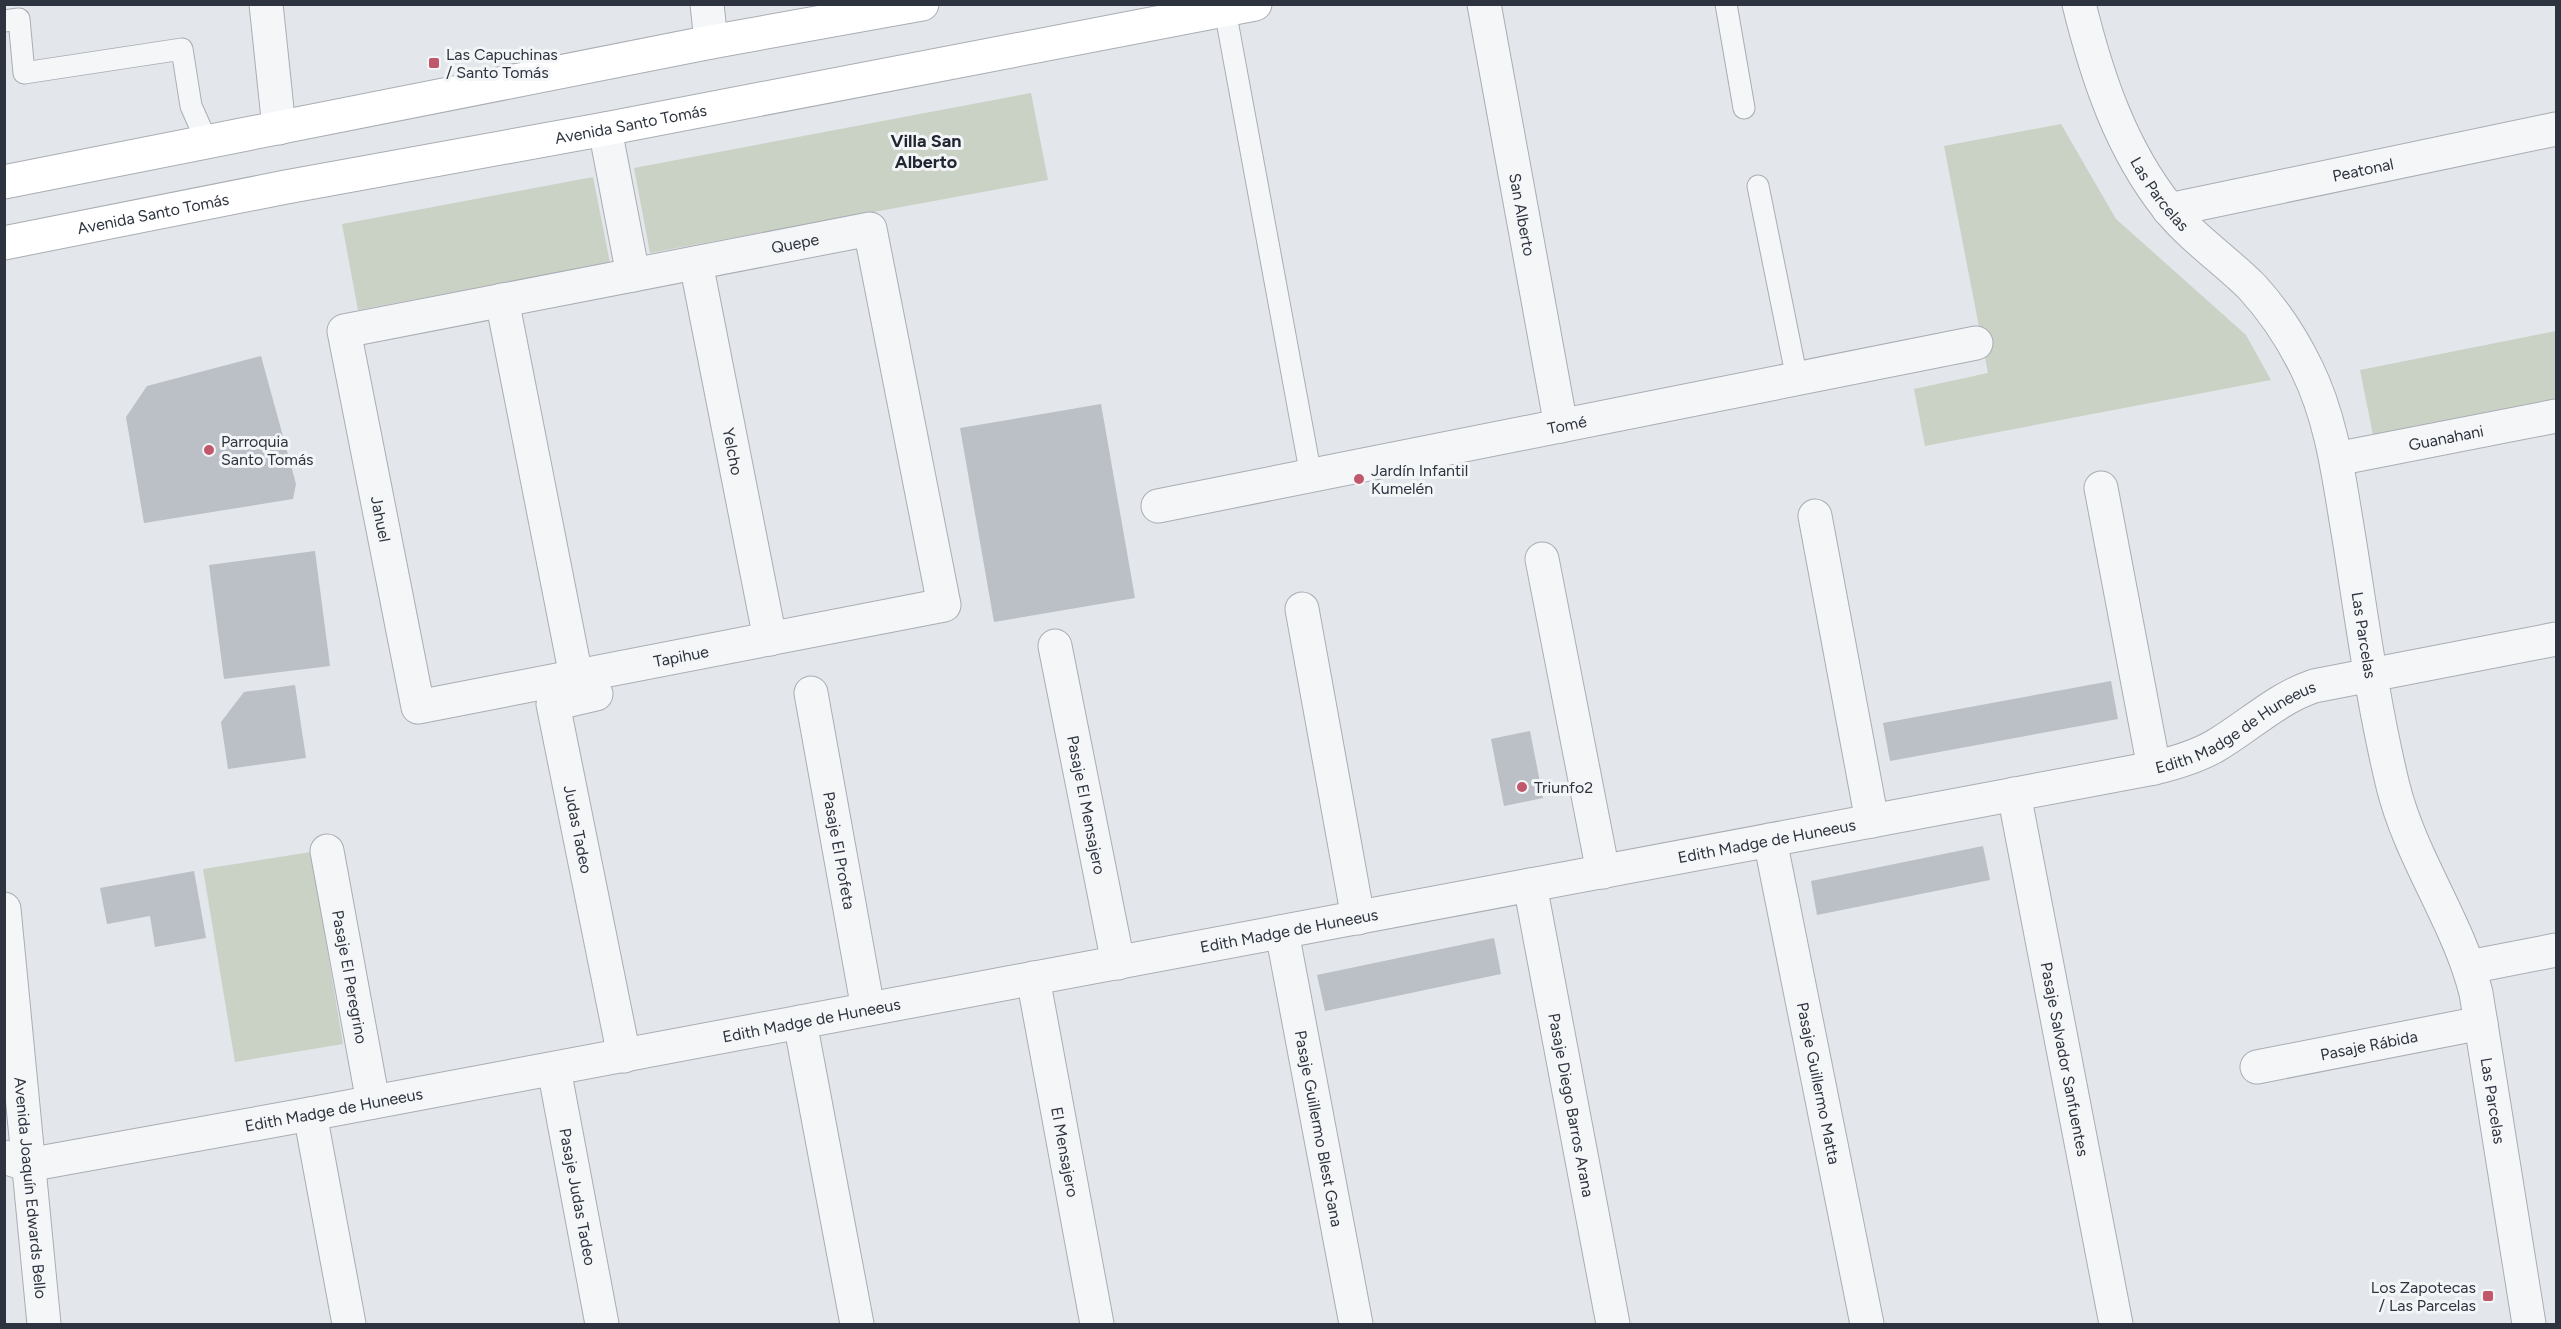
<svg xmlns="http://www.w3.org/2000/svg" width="2561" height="1329" viewBox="0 0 2561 1329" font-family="Figtree,sans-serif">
  <rect width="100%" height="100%" fill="#e3e6ea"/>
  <g fill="#c9d2c5">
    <polygon points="1031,93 1048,180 650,253 634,168"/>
    <polygon points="2061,124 2116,219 2246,335 2271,380 1925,446 1914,389 1988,373 1944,146"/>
    <polygon points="593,177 610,263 358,310 342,224"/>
    <polygon points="2556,331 2556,405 2374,440 2360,370"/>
    <polygon points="311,852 343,1044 235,1062 203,869"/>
  </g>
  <g fill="#bbbfc6">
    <polygon points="261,356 296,484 293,499 144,523 126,417 147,386"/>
    <polygon points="1101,404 1135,598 994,622 960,428"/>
    <polygon points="315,551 330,666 224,679 209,565"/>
    <polygon points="2111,681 2118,719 1890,761 1883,723"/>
    <polygon points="295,685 306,758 228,769 221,722 244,692"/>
    <polygon points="1530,731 1543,798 1504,806 1491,739"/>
    <polygon points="1983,846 1990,880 1817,915 1811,881"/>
    <polygon points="194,871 206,938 155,947 150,916 107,924 100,888"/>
    <polygon points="1494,938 1501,974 1325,1011 1317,975"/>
  </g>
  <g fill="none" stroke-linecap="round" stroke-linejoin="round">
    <defs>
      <g id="service">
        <polyline points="1726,4 1744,108"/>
        <polyline points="1225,10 1311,476"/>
        <polyline points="4,21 19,19 24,73 182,49 191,106 207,142"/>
        <polyline points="1758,186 1797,379"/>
      </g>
      <g id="minor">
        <polyline points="266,4 279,128"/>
        <polyline points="707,4 711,42"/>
        <path id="s1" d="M1484 4 1561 426"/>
        <path id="s2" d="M2079 4C2097 77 2121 149 2168 208 2192 238 2225 260 2252 287 2274 311 2293 340 2307 369 2333 422 2339 480 2349 538 2362 620 2373 704 2393 786 2411 859 2458 921 2476 993L2529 1324"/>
        <polyline points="605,129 633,275"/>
        <path id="s3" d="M2169 210 2556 129"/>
        <polygon points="870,229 944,605 418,707 344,331"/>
        <path id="s4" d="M696 263 770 639"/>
        <polyline points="502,300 576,676"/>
        <path id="s5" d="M2336 459 2556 416"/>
        <polyline points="2101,488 2154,768"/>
        <path id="s6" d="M1158 506 1976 343"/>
        <polyline points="1815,516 1872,821"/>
        <polyline points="1542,559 1603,872"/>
        <polyline points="1302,609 1358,918"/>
        <path id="s7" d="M1055 646 1118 963"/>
        <path id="s8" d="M811 693 868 1009"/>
        <path id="s9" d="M596 694 553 704 624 1056"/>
        <path id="s10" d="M2014 794 2116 1324"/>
        <path id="s11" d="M1770 840 1867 1324"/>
        <path id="s12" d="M327 851 373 1102"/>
        <path id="s13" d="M1530 885 1613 1324"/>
        <path id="s14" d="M1282 932 1356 1324"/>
        <polyline points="2469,967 2556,950"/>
        <path id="s15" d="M1033 978 1097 1324"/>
        <polyline points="800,1022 857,1324"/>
        <path id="s16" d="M2257 1067 2481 1023"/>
        <path id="s17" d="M554 1069 602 1324"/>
        <polyline points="310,1114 349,1324"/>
        <path id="s18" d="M4 1157 28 1165 310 1114 2154 768C2175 763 2196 757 2215 746 2249 726 2276 699 2314 686L2556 639"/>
      </g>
      <g id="tertiary">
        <path id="s19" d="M4 909 44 1324"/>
      </g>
      <g id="secondary">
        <polyline points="4,182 711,42 922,4"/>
        <path id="s20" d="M4 243 286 187 605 129 1255 4"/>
      </g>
    </defs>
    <use href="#service" stroke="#a9adb4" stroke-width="23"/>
    <use href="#minor" stroke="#a9adb4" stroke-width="35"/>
    <use href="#tertiary" stroke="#a9adb4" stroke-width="35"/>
    <use href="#secondary" stroke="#a9adb4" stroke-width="35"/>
    <use href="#service" stroke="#f5f6f8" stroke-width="21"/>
    <use href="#minor" stroke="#f5f6f8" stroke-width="33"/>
    <use href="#tertiary" stroke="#f5f6f8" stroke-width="33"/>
    <use href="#secondary" stroke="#fff" stroke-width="33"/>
  </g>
  <g fill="#c0576a" stroke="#f3f5f7" stroke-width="2">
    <rect x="428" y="57" width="12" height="12" rx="3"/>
    <circle cx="209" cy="450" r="6"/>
    <circle cx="1359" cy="479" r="6"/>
    <circle cx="1522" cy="787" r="6"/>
    <rect x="2482" y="1290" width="12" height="12" rx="3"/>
  </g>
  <g text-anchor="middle" stroke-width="6" stroke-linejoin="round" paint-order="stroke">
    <g font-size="16" fill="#2d3440" stroke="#f3f5f7" text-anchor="start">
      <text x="446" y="60">Las Capuchinas<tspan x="446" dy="18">/ Santo Tomás</tspan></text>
      <text x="221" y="447">Parroquia<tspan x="221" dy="18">Santo Tomás</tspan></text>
      <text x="1371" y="476">Jardín Infantil<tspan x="1371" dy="18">Kumelén</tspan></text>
      <text x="1534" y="793">Triunfo2</text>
      <text x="2476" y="1293" text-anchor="end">Los Zapotecas<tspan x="2476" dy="18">/ Las Parcelas</tspan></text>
    </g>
    <g font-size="16" fill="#2d3440" stroke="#f3f5f7">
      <text dy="6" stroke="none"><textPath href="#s20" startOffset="638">Avenida Santo Tomás</textPath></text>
      <text dy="6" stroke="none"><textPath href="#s3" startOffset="198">Peatonal</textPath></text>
      <text dy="6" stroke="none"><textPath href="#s2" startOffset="208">Las Parcelas</textPath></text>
      <text dy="6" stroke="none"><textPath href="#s20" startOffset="152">Avenida Santo Tomás</textPath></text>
      <text dy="6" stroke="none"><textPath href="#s1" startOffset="214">San Alberto</textPath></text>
      <text transform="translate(795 243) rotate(-11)" y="6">Quepe</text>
      <text dy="6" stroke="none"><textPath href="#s6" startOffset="417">Tomé</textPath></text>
      <text dy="6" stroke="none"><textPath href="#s5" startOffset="112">Guanahani</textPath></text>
      <text dy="6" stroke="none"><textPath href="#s4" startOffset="192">Yelcho</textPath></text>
      <text transform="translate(381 519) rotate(79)" y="6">Jahuel</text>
      <text dy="6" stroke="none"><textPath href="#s2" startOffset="712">Las Parcelas</textPath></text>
      <text transform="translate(681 656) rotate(-11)" y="6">Tapihue</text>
      <text dy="6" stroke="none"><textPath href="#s18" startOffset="2280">Edith Madge de Huneeus</textPath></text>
      <text dy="6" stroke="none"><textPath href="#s7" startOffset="162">Pasaje El Mensajero</textPath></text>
      <text dy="6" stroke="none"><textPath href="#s9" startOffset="172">Judas Tadeo</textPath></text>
      <text dy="6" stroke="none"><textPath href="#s18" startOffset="1794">Edith Madge de Huneeus</textPath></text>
      <text dy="6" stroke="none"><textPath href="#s8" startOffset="160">Pasaje El Profeta</textPath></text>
      <text dy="6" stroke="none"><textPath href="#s18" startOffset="1308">Edith Madge de Huneeus</textPath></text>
      <text dy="6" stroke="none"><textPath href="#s12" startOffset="128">Pasaje El Peregrino</textPath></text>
      <text dy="6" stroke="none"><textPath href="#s18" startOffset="822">Edith Madge de Huneeus</textPath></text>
      <text dy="6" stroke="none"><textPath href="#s16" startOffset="114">Pasaje Rábida</textPath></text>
      <text dy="6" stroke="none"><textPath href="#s10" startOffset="270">Pasaje Salvador Sanfuentes</textPath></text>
      <text dy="6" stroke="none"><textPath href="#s11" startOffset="248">Pasaje Guillermo Matta</textPath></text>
      <text dy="6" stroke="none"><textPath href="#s2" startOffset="1198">Las Parcelas</textPath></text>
      <text dy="6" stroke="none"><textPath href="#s13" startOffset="224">Pasaje Diego Barros Arana</textPath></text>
      <text dy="6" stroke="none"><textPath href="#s18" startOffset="336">Edith Madge de Huneeus</textPath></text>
      <text dy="6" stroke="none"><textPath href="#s14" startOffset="200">Pasaje Guillermo Blest Gana</textPath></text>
      <text dy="6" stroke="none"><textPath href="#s15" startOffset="177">El Mensajero</textPath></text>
      <text dy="6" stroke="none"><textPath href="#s19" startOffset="280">Avenida Joaquín Edwards Bello</textPath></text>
      <text dy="6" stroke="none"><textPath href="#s17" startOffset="130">Pasaje Judas Tadeo</textPath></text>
    </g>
    <g font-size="18" font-weight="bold" fill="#1f2531" stroke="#f3f5f7">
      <text x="926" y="147">Villa San<tspan x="926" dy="21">Alberto</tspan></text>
    </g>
  </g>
  <rect width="2561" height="1329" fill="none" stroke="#2d3440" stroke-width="12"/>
</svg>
